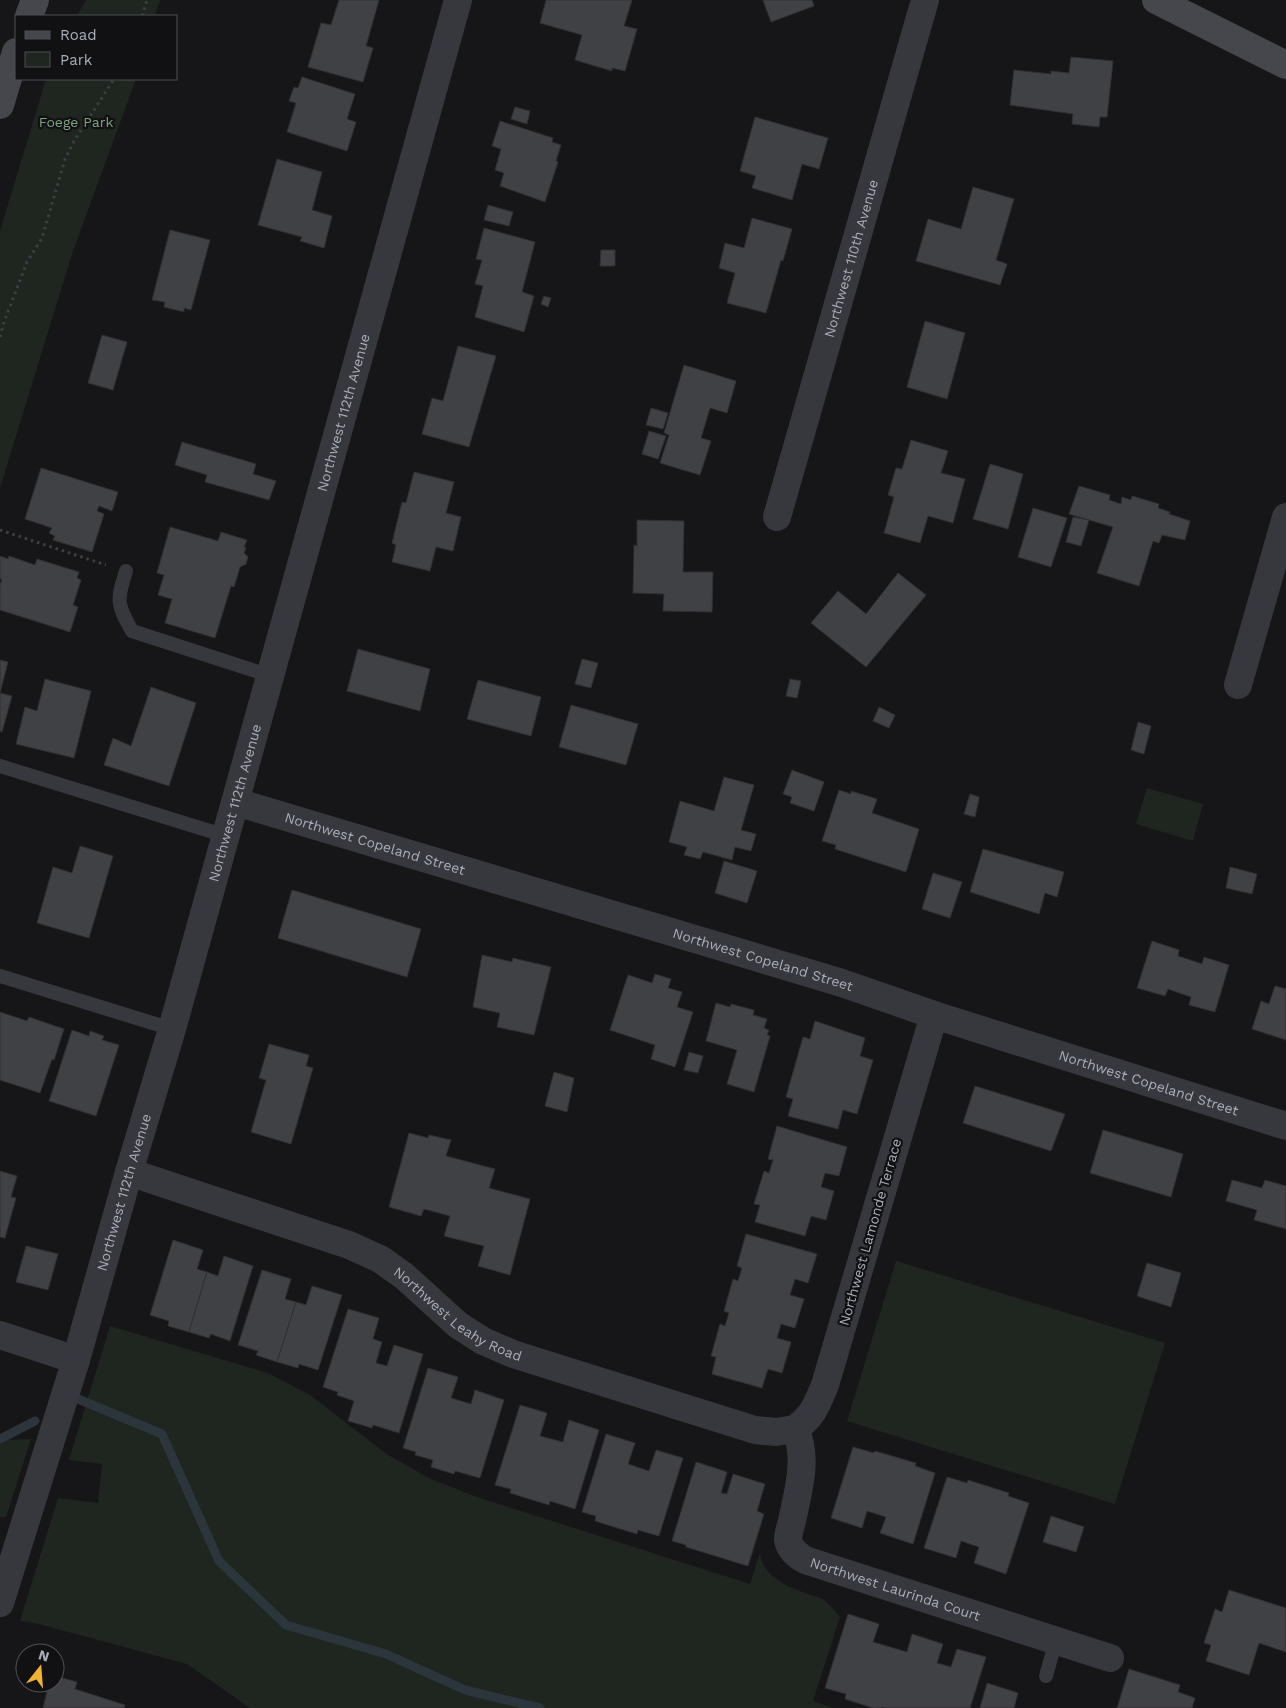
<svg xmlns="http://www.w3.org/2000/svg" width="1286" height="1708" viewBox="0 0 1286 1708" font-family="'Work Sans',sans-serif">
  <rect width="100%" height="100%" fill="#161618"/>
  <g fill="#1e261f">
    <polygon points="86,0 160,0 155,16 77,16"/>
    <polygon points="46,79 136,79 72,254 0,488 0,231"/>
    <polygon points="1147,788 1203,804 1193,841 1136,824"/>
    <polygon points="896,1261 1165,1343 1115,1504 847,1421"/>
    <path d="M110 1326 268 1373 310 1395 388 1455 431 1479 477 1497 750 1584 760 1553C763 1576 786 1586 805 1593 811 1596 819 1596 824 1600 830 1604 835 1612 840 1617L813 1701 833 1708H250L187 1664 35 1623 20 1621 58 1498 98 1503 102 1464 69 1460Z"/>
    <polygon points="31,1439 6,1517 0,1517 0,1440"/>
  </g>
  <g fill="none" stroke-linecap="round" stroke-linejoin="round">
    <g stroke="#2c353c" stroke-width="9">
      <polyline points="78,1399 162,1434 219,1561 286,1625 386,1654 465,1690 540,1708"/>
      <polyline points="0,1439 35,1421"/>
    </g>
  </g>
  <g fill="#404145" stroke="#303034">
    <polygon points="339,0 379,0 366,46 373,48 363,82 308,67 321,23 331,25"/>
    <polygon points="546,0 632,0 624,26 637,29 625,71 612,68 612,71 575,60 582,35 540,23"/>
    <polygon points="763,0 812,0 814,6 771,22"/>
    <polygon points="1071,57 1113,61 1107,117 1100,117 1099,127 1072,124 1073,114 1010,105 1014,70 1051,74 1051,71 1069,73"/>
    <polygon points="302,77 355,94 347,119 356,122 347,151 287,132 296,103 289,101 294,87 298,88"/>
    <polygon points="515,107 530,111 527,124 511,119"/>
    <polygon points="755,117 828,138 819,169 802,164 792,200 752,188 756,176 740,171"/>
    <polygon points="500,121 553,138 552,142 561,145 556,161 558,162 545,202 500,186 504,173 495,170 501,149 492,146"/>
    <polygon points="277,159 322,172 312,210 332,216 324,248 300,241 302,237 258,225"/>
    <polygon points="973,187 1014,199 996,260 1007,264 1000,285 916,261 928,219 961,229"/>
    <polygon points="488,205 513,212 509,226 484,220"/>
    <polygon points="752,218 792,229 783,261 781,260 766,313 727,303 735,273 719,268 725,243 744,248"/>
    <polygon points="484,228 535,242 522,292 534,296 524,332 475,317 483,286 475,284 482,260 476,259"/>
    <polygon points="170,230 210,240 191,310 184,308 184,312 164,307 165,302 152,300"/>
    <polygon points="601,250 615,250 615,266 600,266"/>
    <polygon points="544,296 551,298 548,307 541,304"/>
    <polygon points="925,321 965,333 947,399 907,387"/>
    <polygon points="102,335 127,342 113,390 88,383"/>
    <polygon points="458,346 496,356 469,447 422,434 432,398 443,401"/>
    <polygon points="684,365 736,381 727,413 710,408 701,438 711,441 700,475 660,463 669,435 664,433"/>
    <polygon points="651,408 668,413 663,429 646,425"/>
    <polygon points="649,431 666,436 658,459 642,454"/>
    <polygon points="911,440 948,451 941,473 965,479 953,523 928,516 920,543 884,533 894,497 888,495 896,468 902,469"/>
    <polygon points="182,442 256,464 253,474 276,481 269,500 205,482 207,475 175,465"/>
    <polygon points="990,464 1023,474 1008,529 973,519"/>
    <polygon points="41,468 118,492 112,511 99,506 97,511 104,514 92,552 53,540 55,536 49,533 52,528 25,519"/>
    <polygon points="414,472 454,482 446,513 461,517 453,551 436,547 430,571 392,562 396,545 392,543 402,502 406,503"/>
    <polygon points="1079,486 1110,495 1109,500 1121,504 1122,497 1131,500 1132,496 1159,504 1158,508 1170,512 1169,514 1190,521 1185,540 1162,535 1159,543 1153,541 1139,586 1097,573 1113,527 1069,514"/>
    <polygon points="1033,508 1067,518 1051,567 1018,557"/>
    <polygon points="1073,517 1089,520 1081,546 1066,542"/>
    <polygon points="637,520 684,521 683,572 713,572 712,612 663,611 664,594 633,593 634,545 637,546"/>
    <polygon points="170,527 218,541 221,532 247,540 244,547 246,548 244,553 248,557 246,564 240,567 234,587 231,586 215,638 165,623 172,599 158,595 164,575 157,573"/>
    <polygon points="0,556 8,559 9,556 35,565 37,559 79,572 77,578 81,580 73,605 78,607 70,632 0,610 0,585 2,579 0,579"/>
    <polygon points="898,573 926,595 866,667 811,623 838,591 866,614"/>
    <polygon points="358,649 430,669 420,711 347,691"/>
    <polygon points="582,659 598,663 591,688 575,684"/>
    <polygon points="0,660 8,662 0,693 12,696 2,732 0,731"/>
    <polygon points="45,679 91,691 74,758 16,744 25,707 37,711"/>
    <polygon points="790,679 801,681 797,698 786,696"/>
    <polygon points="478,680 541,697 531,736 467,719"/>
    <polygon points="151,687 196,703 169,786 104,765 113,738 131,746"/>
    <polygon points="571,705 638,724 626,765 559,747"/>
    <polygon points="879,707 895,715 889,728 873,721"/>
    <polygon points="1138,722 1151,726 1144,754 1131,750"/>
    <polygon points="792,770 824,782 814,811 790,803 792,797 783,794"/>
    <polygon points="724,777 754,785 741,830 756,834 751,851 735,847 732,860 703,852 700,859 684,855 687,847 669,842 680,801 714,811"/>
    <polygon points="839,790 851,794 851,791 877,799 872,813 919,829 906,872 835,849 836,845 822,841"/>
    <polygon points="970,794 979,797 979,799 975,817 964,814"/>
    <polygon points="80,846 113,856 89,938 37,923 53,867 72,873"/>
    <polygon points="983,849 1064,872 1057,897 1045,893 1039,914 970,892"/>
    <polygon points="724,861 757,871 747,903 715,893"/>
    <polygon points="1230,867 1257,874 1252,894 1226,888"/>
    <polygon points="933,873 962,882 950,918 922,909"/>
    <polygon points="292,890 421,929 407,977 278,938"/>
    <polygon points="1152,941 1179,950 1178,956 1202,964 1204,957 1229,965 1215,1012 1189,1005 1191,997 1168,989 1165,996 1137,988"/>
    <polygon points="482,955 512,962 513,958 551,967 534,1035 497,1027 500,1013 473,1007"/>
    <polygon points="655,974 671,979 668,988 682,992 677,1007 693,1012 675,1067 651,1059 655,1045 610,1030 628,975 652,983"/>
    <polygon points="1275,986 1286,989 1286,1040 1252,1029 1261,1001 1269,1004"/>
    <polygon points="716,1003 730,1007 731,1004 754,1010 753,1015 767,1019 764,1028 769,1030 767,1035 770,1036 754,1092 727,1084 737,1050 706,1041"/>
    <polygon points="0,1012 27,1021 29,1017 64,1029 54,1060 52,1059 40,1093 0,1080"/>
    <polygon points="815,1021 865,1038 860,1056 873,1060 857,1114 843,1110 838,1129 788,1116 793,1099 786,1097 803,1037 810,1039"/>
    <polygon points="72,1030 89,1036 90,1031 104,1036 102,1040 119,1045 96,1116 49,1101"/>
    <polygon points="269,1044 309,1055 306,1066 313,1068 291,1144 251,1132 266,1080 259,1078"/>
    <polygon points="689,1052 703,1056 698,1073 684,1070"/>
    <polygon points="554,1072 574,1078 567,1112 545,1106"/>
    <polygon points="975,1086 1065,1114 1051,1151 963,1123"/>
    <polygon points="777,1126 847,1147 839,1176 825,1173 821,1187 834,1191 826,1220 811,1216 805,1236 755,1222 760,1205 754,1204 764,1171 769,1173 773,1160 768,1159"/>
    <polygon points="1103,1130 1183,1154 1171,1197 1090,1173"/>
    <polygon points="409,1133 428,1138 429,1135 451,1140 446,1156 495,1169 489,1188 530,1199 510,1275 478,1266 484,1246 444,1236 450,1216 424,1209 421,1216 389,1207"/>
    <polygon points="0,1171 17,1176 11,1197 16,1198 5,1238 0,1237"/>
    <polygon points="1232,1180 1262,1188 1265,1180 1286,1186 1286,1229 1254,1220 1257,1210 1226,1201"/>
    <polygon points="746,1234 817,1254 808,1283 795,1279 790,1295 804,1299 795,1328 781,1324 777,1338 791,1342 782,1373 768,1369 762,1388 712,1374 716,1357 711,1356 720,1324 725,1326 729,1313 724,1311 733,1279 738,1281 742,1268 737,1266"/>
    <polygon points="173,1240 203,1250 197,1269 207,1272 189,1332 168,1326 169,1321 150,1315"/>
    <polygon points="26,1246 58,1254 48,1290 16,1282"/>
    <polygon points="224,1256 253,1266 230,1341 211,1334 209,1338 189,1332 207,1272 218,1276"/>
    <polygon points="1147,1263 1181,1273 1171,1307 1137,1296"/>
    <polygon points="262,1270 291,1279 285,1299 296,1302 277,1362 256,1355 258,1351 238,1345"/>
    <polygon points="312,1286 342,1295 318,1370 299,1364 298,1368 277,1362 296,1302 306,1305"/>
    <polygon points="348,1309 379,1318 373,1339 382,1342 376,1363 387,1366 394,1345 423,1354 399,1433 373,1425 372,1428 348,1421 354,1401 337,1395 338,1392 323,1387"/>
    <polygon points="428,1368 458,1377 451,1398 471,1404 475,1390 504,1400 480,1478 455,1471 454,1474 431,1467 433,1460 415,1455 416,1452 403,1448"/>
    <polygon points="520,1405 547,1413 540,1436 563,1442 569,1420 599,1430 575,1509 550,1501 549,1505 510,1493 511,1489 495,1485"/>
    <polygon points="606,1434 635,1443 628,1464 649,1471 656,1450 683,1458 659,1536 638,1530 637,1534 595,1521 596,1516 582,1512"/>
    <polygon points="853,1447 874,1453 875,1451 916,1463 915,1466 935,1473 913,1544 880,1533 886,1517 867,1511 862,1528 831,1518"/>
    <polygon points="696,1462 727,1472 721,1493 727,1494 733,1474 765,1484 757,1511 764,1514 748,1566 686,1547 686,1545 672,1541"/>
    <polygon points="947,1477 967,1483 968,1480 1009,1493 1008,1496 1029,1503 1006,1574 974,1563 979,1547 961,1541 956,1558 924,1548"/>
    <polygon points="1051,1516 1084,1527 1076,1552 1043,1542"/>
    <polygon points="1229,1590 1286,1608 1286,1652 1259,1643 1249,1675 1206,1661 1211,1645 1204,1643 1215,1609 1222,1612"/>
    <polygon points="848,1614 879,1624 873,1642 907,1652 912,1634 943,1644 937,1663 951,1667 957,1649 986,1657 970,1708 886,1708 882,1707 881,1708 873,1708 845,1699 846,1694 825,1688"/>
    <polygon points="1129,1669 1180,1685 1178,1692 1195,1698 1192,1708 1117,1708"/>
    <polygon points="55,1676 77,1682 75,1689 125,1705 124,1708 43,1708 49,1683 55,1683"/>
    <polygon points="987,1683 1018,1693 1014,1708 980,1708"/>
  </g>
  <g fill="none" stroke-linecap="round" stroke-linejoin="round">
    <g stroke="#3d3f44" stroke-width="3" stroke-dasharray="2.5 4" stroke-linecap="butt">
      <polyline points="142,16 147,0"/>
      <polyline points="0,337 4,322 27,262 42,238 65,159 74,141 114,79"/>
      <polyline points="0,530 106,565"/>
    </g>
    <g stroke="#37383d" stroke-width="14">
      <path d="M126 571C117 600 116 603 132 631L271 676"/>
      <polyline points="0,766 226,836"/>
      <polyline points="0,976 172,1029"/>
      <polyline points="1046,1676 1056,1640"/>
    </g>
    <g stroke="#37383d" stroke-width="28">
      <path id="s1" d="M777 517 925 0"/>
      <polyline points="1238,685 1286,517"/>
      <path id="s2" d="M236 802 842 983 934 1015 1286 1126"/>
      <path id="s3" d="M934 1015 825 1385C816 1406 814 1415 795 1429 808 1456 799 1488 793 1516 792 1523 788 1533 788 1539 789 1549 797 1555 805 1560L1110 1658"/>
      <path id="s4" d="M129 1172 349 1245 380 1259 404 1276 458 1325 483 1341 513 1354 755 1430 776 1432 795 1429"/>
      <polyline points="0,1335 76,1360"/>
      <path id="s5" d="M0 1603 76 1360 129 1172 172 1029 458 0"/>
    </g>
    <g stroke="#45474d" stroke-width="28">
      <polyline points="1156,0 1286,65"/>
      <polyline points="29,16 35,0"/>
      <polyline points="0,105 16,52"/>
    </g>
  </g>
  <g text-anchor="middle" stroke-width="4.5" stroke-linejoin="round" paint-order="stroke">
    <g font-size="14" fill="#7fa381" stroke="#111113">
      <text x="76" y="127">Foege Park</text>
    </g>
    <g font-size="14" fill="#a8adb8" stroke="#111113">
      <text dy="5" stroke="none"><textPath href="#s1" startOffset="269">Northwest 110th Avenue</textPath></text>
      <text dy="5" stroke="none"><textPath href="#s5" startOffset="1239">Northwest 112th Avenue</textPath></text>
      <text dy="5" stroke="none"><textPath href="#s5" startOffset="834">Northwest 112th Avenue</textPath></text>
      <text dy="5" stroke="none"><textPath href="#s2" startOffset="145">Northwest Copeland Street</textPath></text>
      <text dy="5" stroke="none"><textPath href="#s2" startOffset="550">Northwest Copeland Street</textPath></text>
      <text dy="5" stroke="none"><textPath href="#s2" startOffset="955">Northwest Copeland Street</textPath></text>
      <text dy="5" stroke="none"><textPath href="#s5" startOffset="429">Northwest 112th Avenue</textPath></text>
      <text transform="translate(870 1232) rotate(-74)" y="5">Northwest Lamonde Terrace</text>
      <text dy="5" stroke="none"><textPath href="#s4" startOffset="362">Northwest Leahy Road</textPath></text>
      <text dy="5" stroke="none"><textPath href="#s3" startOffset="675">Northwest Laurinda Court</textPath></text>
    </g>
  </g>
  <rect x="15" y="15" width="162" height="65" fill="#111113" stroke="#4d4f55"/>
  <rect x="25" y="31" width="25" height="8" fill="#45474d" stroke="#4d4f55"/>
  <text x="60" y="40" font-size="15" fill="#a8adb8">Road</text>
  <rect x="25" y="52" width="25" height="15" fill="#1e261f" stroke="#4d4f55"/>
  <text x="60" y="65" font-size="15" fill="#a8adb8">Park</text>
  <g transform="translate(40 1668) rotate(17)"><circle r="24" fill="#111113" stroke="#4d4f55"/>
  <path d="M0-4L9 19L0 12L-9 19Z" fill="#f2b134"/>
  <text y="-8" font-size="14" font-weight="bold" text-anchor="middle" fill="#a8adb8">N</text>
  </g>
</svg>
